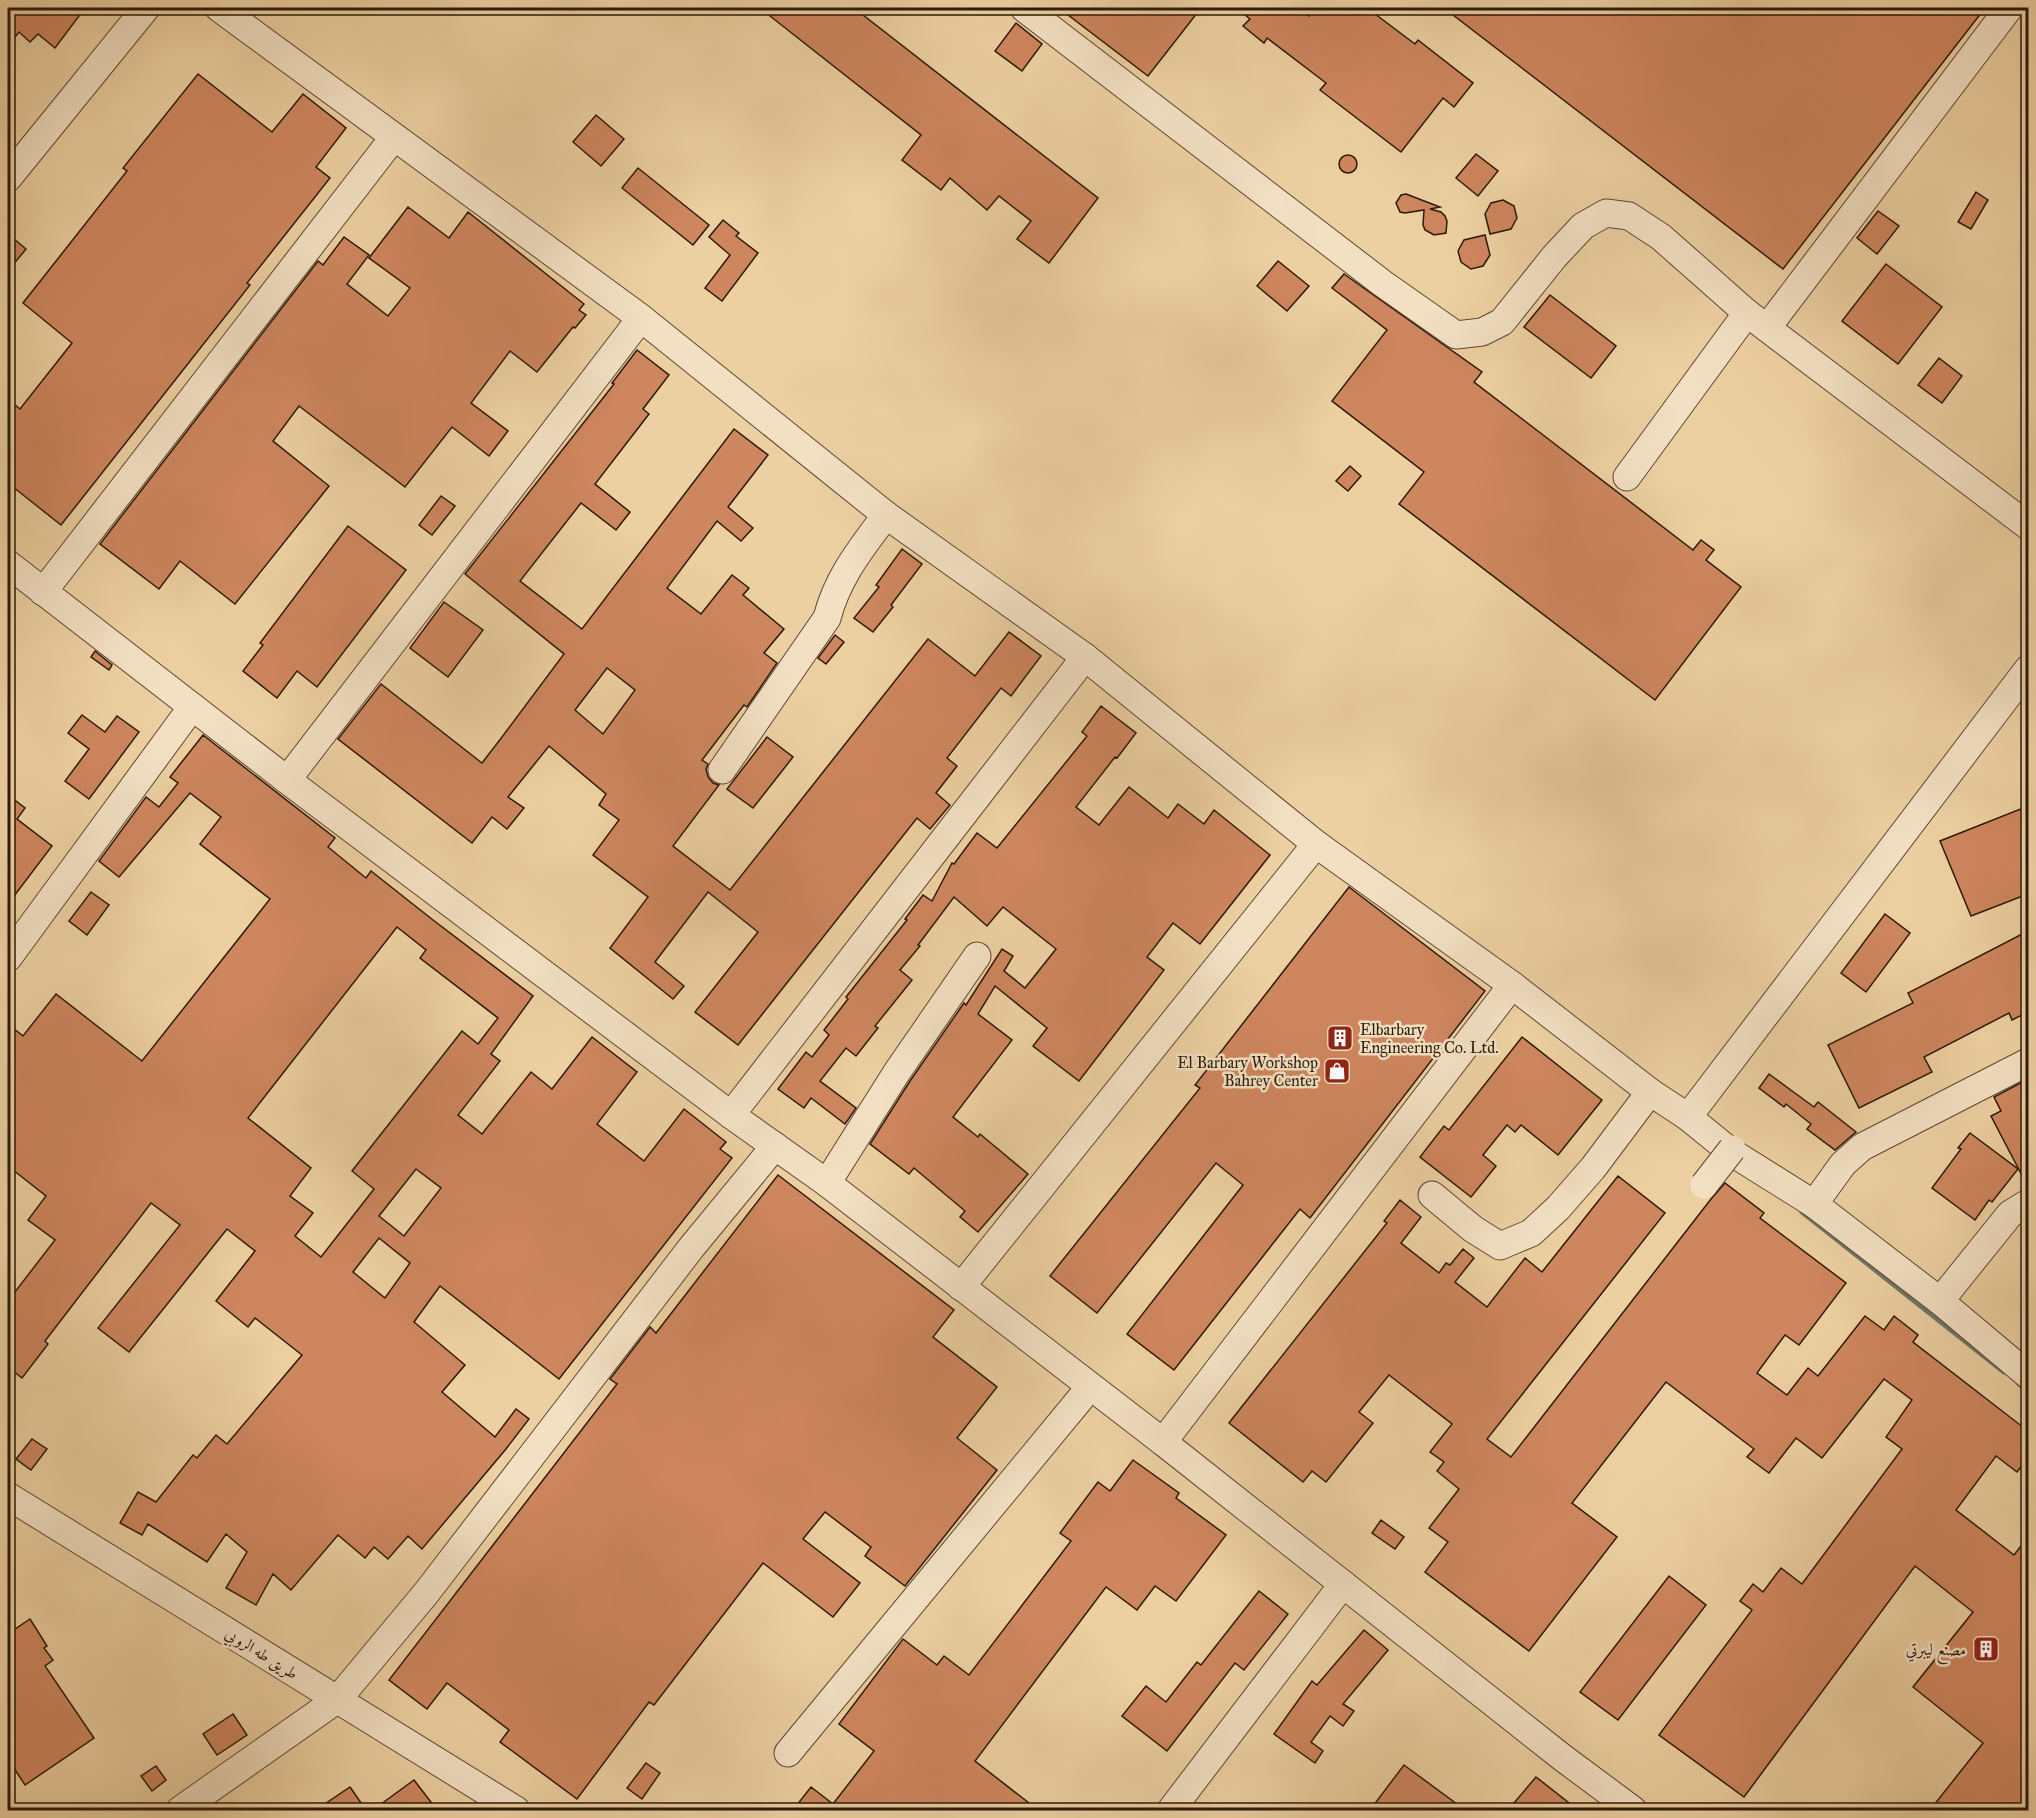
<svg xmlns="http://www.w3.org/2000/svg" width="2036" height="1818" viewBox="0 0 2036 1818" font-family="'IM FELL Great Primer',Amiri,serif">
  <rect width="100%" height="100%" fill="#edd0a2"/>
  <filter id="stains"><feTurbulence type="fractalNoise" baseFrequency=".00333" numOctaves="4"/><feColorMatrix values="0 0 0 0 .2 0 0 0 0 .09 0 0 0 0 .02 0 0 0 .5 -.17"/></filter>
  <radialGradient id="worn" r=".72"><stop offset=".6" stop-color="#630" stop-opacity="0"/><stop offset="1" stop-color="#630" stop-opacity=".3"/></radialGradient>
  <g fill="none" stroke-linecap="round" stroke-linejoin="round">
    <g stroke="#6d7769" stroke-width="5">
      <polyline points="1802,1212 2004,1372"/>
      <polyline points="2018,1383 2028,1392"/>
    </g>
  </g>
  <g fill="#ce865e" stroke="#2b190a" stroke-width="1.5" fill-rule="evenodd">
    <polygon points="8,8 85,8 55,48 38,34 30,42 19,32 8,46"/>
    <polygon points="777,8 854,8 1098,198 1049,263 1017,239 1031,221 999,196 987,210 950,178 941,190 902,160 921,135 770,16"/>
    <polygon points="1059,8 1201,8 1148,76"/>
    <polygon points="1236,8 1299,8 1309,16 1315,8 1367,8 1415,44 1418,40 1473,83 1454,107 1443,98 1401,152 1320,90 1326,83 1267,38 1264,43 1243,26 1250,19"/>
    <polygon points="1444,8 1985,8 1783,269"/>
    <polygon points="1016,23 1042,44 1022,71 995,51"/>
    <polygon points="198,74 272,132 303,94 346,128 316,167 330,178 247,283 250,285 61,525 8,483 8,399 20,409 72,343 23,303 127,171 123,168"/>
    <polygon points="596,115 624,139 601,166 573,142"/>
    <polygon points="1476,154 1498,171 1478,196 1456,178"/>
    <circle cx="1348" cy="164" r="9"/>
    <polygon points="638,168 709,225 693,245 622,188"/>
    <polygon points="1976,192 1988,200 1971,229 1958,222"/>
    <polygon points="1406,194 1440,207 1430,209 1441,212 1445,216 1447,221 1446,233 1434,235 1425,230 1423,225 1424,210 1405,213 1400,212 1396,203 1401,195"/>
    <polygon points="1503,200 1514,206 1517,218 1511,229 1490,234 1485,214 1491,203"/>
    <polygon points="408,207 449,238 468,212 584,304 579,310 586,315 575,328 573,327 537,372 510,351 471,403 508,431 489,456 452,427 405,487 299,406 273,441 329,486 235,604 180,561 159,589 100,544 318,261 323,265 344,237 369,255 347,284 388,316 410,288 369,258"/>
    <polygon points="1878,211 1899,226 1877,254 1857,238"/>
    <polygon points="723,220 739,233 736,236 758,253 722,301 705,288 730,255 709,237"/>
    <polygon points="8,234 26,249 8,271"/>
    <polygon points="1485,235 1490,255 1483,266 1471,269 1461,262 1458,251 1464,240"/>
    <polygon points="1278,261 1309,286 1287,311 1257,286"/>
    <polygon points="1886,264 1942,307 1898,364 1842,321"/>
    <polygon points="1344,274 1482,372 1474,382 1693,550 1701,540 1714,550 1706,560 1741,587 1655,700 1399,504 1424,472 1332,401 1387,330 1332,288"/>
    <polygon points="1550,295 1616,346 1591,378 1524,327"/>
    <path d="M637 350 669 375 643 409 649 414 595 484 630 512 616 530 581 503 520 581 582 629 734 429 768 455 728 507 753 528 741 541 717 521 667 588 701 614 732 575 749 588 743 595 784 629 764 653 777 663 747 707 744 705 702 760 708 764 706 769 708 777 713 783 719 785 673 846 730 890 928 639 975 676 1009 632 1041 656 1011 696 1001 688 947 758 957 766 936 793 950 805 930 829 917 818 738 1045 695 1012 758 932 708 892 655 962 684 986 673 999 610 948 648 897 593 855 619 820 599 805 606 794 549 746 508 797 524 808 507 829 492 817 472 843 338 739 381 684 482 763 502 737 564 654 465 574 614 384 612 383ZM607 668 635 690 603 734 575 710Z"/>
    <polygon points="1939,358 1962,376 1942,403 1918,385"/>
    <polygon points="1350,466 1361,476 1348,491 1336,481"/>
    <polygon points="441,496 455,506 432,535 419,525"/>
    <polygon points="348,526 406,570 317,687 297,671 277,698 243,671 263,645 260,643"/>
    <polygon points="902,549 922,564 891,605 893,607 873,632 854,618 879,587 876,585"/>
    <polygon points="444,602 483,630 448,677 410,648"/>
    <polygon points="835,635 844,642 826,664 818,658"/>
    <polygon points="95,651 112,665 109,670 91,657"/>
    <polygon points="1101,706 1136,733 1117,758 1115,757 1076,807 1099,825 1129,787 1168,818 1178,804 1204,824 1214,810 1270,855 1200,944 1173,923 1147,957 1164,970 1079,1081 1033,1046 1047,1028 995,986 978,1014 1012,1040 953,1117 978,1137 980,1134 1028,1174 978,1232 960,1217 965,1211 914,1168 909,1174 870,1144 910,1081 964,1003 966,1005 1002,949 1013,956 1004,971 1025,988 1056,949 1003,907 987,926 954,897 918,945 920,946 900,970 912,980 875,1026 878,1028 856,1056 846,1048 820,1081 856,1108 845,1124 811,1098 804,1108 778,1089 806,1052 812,1057 829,1035 824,1030 848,999 846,997 907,920 905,919 923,895 932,901 952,863 954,864 977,833 997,848 1087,736 1082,732"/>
    <polygon points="82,715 105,732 117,716 139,732 89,799 65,781 89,749 68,733"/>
    <path d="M203 735 335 838 328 847 366 878 371 871 433 920 533 996 491 1054 500 1061 458 1115 482 1134 531 1072 552 1089 592 1037 637 1072 597 1124 644 1161 684 1109 726 1142 720 1149 732 1158 559 1379 440 1286 414 1322 465 1365 442 1392 495 1437 516 1409 529 1419 506 1449 422 1549 408 1536 388 1559 374 1547 365 1558 338 1535 291 1590 273 1574 256 1605 226 1588 247 1552 226 1534 207 1562 148 1524 142 1535 120 1523 138 1492 156 1502 193 1455 197 1458 216 1435 227 1444 302 1355 255 1318 248 1327 216 1301 255 1251 227 1229 129 1352 98 1328 180 1225 151 1203 45 1341 48 1344 22 1378 8 1367V1301L55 1240 28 1220 46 1196 8 1166V1024L23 1036 56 994 142 1061 270 899 200 844 221 817 190 793 119 877 99 861 146 797 159 807 178 783 170 777ZM397 927 426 950 420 958 498 1018 478 1044 462 1031 352 1171 374 1189 321 1257 295 1236 313 1213 290 1196 311 1168 248 1118ZM416 1169 441 1188 404 1236 379 1216ZM379 1238 410 1263 385 1298 353 1272Z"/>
    <polygon points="767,737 793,757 753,808 727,789"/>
    <polygon points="8,795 25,808 17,819 52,846 8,904"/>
    <polygon points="2028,806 2028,894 1971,916 1940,841"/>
    <polygon points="1349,887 1485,991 1310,1218 1300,1209 1174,1370 1127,1334 1243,1185 1216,1163 1097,1313 1050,1276 1200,1088 1195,1085"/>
    <polygon points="91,892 109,905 87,935 69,921"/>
    <polygon points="1885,914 1910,933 1866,992 1841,973"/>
    <polygon points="2028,931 2028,1012 2012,1020 2009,1013 1924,1057 1932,1072 1859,1108 1828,1045 1913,1003 1908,993"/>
    <polygon points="1522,1037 1602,1100 1558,1155 1521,1125 1515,1132 1507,1125 1483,1155 1496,1166 1471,1197 1420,1157 1444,1126 1449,1130"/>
    <polygon points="1769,1074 1814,1107 1818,1102 1856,1132 1835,1150 1807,1129 1811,1124 1786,1104 1784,1107 1759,1088"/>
    <polygon points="2028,1079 2028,1187 1991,1116 2001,1111 1994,1097"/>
    <polygon points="1970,1133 2018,1169 1992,1202 1989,1200 1975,1220 1932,1188 1961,1149 1958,1148"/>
    <polygon points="778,1175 954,1310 933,1337 997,1387 957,1438 997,1470 905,1586 865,1556 871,1547 825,1512 803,1539 860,1583 833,1617 763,1563 654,1705 649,1702 577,1799 500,1742 509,1730 447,1683 427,1709 389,1680 617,1384 610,1379 650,1327 656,1333"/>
    <polygon points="1618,1176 1665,1213 1487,1439 1511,1457 1711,1199 1725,1183 1764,1213 1760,1218 1846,1283 1799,1345 1785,1335 1757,1373 1787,1395 1808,1368 1818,1376 1865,1316 1884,1330 1894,1316 1918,1335 1913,1342 2028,1431 2028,1458 2017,1472 1996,1456 1956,1510 2014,1555 2028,1537 2028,1810 1930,1810 1983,1743 1913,1687 1973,1612 1915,1566 1744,1797 1659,1735 1752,1610 1740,1601 1753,1584 1763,1592 1781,1568 1802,1584 1902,1449 1886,1437 1912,1400 1884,1379 1822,1458 1796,1438 1769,1473 1747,1457 1754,1449 1666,1382 1572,1503 1617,1537 1529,1651 1425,1572 1448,1542 1429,1528 1459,1489 1437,1471 1444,1462 1430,1452 1452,1424 1389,1375 1359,1412 1373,1423 1326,1482 1312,1471 1303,1482 1229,1423 1387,1223 1384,1221 1400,1200 1421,1217 1401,1243 1439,1273 1446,1263 1450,1265 1463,1249 1474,1258 1455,1282 1487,1307 1525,1258 1542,1272"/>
    <polygon points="32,1439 47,1449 31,1470 16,1459"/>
    <polygon points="1133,1460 1179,1493 1176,1498 1226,1535 1176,1601 1155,1586 1137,1610 1106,1587 975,1761 1038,1810 793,1810 811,1787 833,1804 874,1751 839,1724 903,1639 937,1665 944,1656 969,1675 1071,1541 1060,1533 1098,1482 1110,1491"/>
    <polygon points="1381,1520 1404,1537 1395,1549 1372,1533"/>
    <polygon points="1669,1576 1706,1605 1618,1720 1580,1692"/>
    <polygon points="1259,1591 1288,1614 1244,1670 1235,1663 1167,1751 1122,1716 1146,1686 1166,1702 1197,1662 1201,1665"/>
    <polygon points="30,1619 47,1646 44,1648 53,1660 45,1666 94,1738 25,1785 8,1759 8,1634"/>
    <polygon points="1364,1630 1388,1650 1343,1704 1354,1711 1343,1726 1330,1716 1311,1742 1323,1751 1315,1763 1274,1734 1312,1681 1317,1685"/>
    <polygon points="233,1714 247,1735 217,1755 203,1734"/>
    <polygon points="646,1763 660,1773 642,1799 627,1788"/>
    <polygon points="1404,1765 1465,1810 1370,1810"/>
    <polygon points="156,1766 166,1780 152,1791 141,1776"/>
    <polygon points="1536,1777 1578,1810 1508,1810"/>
    <polygon points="414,1780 437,1810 373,1810"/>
    <polygon points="350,1787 366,1810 316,1810"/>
  </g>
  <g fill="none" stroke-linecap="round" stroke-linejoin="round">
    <defs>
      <g id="minor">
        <polyline points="219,8 641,318 886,515 1085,657 1316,844 1512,985 1650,1092 1688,1117 1731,1152 1814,1204 1940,1301 2028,1375"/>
        <polyline points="1024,8 1382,283 1456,335 1482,332 1502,322 1554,257 1583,226 1606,213 1629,216 1661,237 1747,313 2028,526"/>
        <polyline points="8,178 146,8"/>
        <polyline points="1767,328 2009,8"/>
        <polyline points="1627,477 1747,313"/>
        <polyline points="8,564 287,780 731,1115 827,1183 1163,1442 1512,985"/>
        <polyline points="43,592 394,137"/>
        <path d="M722 770 827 618C838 576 861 549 886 515"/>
        <polyline points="287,780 641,318"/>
        <polyline points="8,958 192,707"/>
        <polyline points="731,1115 1085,657"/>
        <polyline points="1688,1117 2028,669"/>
        <polyline points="827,1183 897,1072 977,956"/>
        <polyline points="1432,1195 1473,1229 1500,1246 1531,1233 1558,1208 1593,1168 1650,1092"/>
        <polyline points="1814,1204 1843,1164 1862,1147 2028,1062"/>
        <polyline points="961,1287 1316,844"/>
        <polyline points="1940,1301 2010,1214 2028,1203"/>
        <polyline points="1163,1442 1563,1758 1633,1810"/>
        <polyline points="8,1496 516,1810"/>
        <polyline points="788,1753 1090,1387"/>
        <polyline points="180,1810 338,1699 427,1592 691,1248 775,1146"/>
        <polyline points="1171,1810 1343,1584"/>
      </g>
    </defs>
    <use href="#minor" stroke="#5c4730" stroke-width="29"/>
    <use href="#minor" stroke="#f3e0c3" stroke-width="27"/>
    <defs>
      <polyline id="minor-bridge" points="1704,1185 1732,1149"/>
    </defs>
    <use href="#minor-bridge" stroke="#5c4730" stroke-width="29" stroke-linecap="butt"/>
    <use href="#minor-bridge" stroke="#f3e0c3" stroke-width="27"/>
  </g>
  <defs>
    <symbol id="building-square" viewBox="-11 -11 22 22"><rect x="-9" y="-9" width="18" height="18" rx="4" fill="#8f2418" stroke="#f3e0c3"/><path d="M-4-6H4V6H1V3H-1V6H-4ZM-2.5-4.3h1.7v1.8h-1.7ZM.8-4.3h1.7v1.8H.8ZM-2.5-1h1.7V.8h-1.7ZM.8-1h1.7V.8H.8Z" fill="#fff"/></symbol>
    <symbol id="shop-square" viewBox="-11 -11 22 22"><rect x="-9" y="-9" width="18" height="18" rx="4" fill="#8f2418" stroke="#f3e0c3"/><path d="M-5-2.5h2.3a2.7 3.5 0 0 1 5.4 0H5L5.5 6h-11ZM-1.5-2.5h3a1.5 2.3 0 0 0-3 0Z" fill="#fff"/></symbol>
  </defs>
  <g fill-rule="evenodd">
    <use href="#building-square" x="1325" y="1023" width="30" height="30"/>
    <use href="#shop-square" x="1322" y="1056" width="30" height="30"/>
    <use href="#building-square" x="1971" y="1634" width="30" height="30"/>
  </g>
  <g text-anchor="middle" stroke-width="5" stroke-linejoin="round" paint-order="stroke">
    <g font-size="16" fill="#2b190a" stroke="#f3e0c3" text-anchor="end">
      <text x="1360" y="1035" text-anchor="start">Elbarbary<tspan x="1360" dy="18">Engineering Co. Ltd.</tspan></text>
      <text x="1318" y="1068">El Barbary Workshop<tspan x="1318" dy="18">Bahrey Center</tspan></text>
      <text x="1966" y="1655">مصنع ليبرتي</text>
    </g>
    <g font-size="16" fill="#2b190a" stroke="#f3e0c3">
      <text transform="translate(262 1653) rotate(32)" y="6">طريق طه الروبي</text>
    </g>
  </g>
  <rect width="2036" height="1818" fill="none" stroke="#edd0a2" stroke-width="30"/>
  <rect x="9" y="9" width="2018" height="1800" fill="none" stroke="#2b190a" stroke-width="3"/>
  <rect x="15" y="15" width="2006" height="1788" fill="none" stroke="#2b190a" stroke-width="1.5"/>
  <rect width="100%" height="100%" filter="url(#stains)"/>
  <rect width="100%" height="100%" fill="url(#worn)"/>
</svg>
